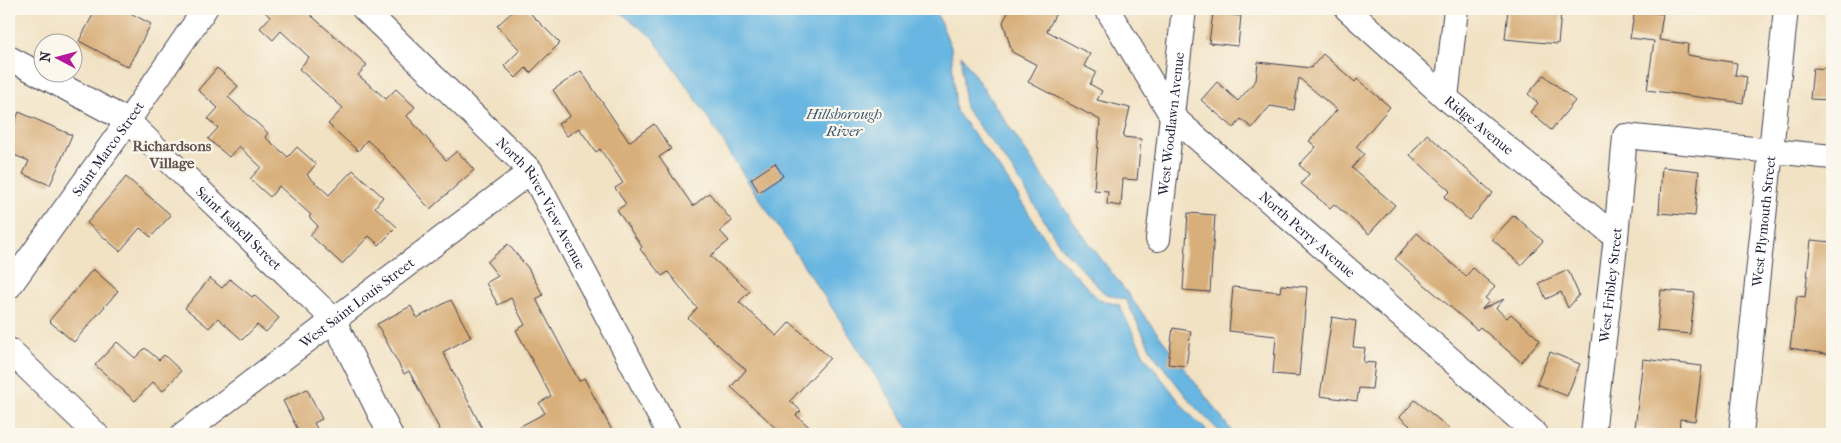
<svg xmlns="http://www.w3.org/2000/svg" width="1841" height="443" viewBox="0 0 1841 443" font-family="'IM FELL French Canon',serif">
  <rect width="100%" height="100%" fill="#fbf7ec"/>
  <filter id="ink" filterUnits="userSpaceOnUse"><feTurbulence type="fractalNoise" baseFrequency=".02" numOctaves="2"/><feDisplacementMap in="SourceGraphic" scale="10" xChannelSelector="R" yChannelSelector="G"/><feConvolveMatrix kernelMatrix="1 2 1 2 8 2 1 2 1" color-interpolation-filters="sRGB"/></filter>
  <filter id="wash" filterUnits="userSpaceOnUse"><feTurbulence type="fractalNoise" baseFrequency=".0096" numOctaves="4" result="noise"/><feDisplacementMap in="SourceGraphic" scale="20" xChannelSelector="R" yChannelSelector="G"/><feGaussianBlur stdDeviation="1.12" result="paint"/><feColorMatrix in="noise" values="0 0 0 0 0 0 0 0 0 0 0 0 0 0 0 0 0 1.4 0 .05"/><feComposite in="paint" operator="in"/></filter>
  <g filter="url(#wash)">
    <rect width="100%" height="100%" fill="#f1e2c4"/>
    <g fill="#67b6e1" stroke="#446c8e">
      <polygon points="616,9 935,9 951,47 956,111 1001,170 1053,251 1099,300 1119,305 1145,357 1186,410 1210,434 912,434 840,320 743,174 700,105 652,37"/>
      <polygon points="961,55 1074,223 1234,434 1222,434 1193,405 1153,354 1126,300 1104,293 1061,247 1010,166 965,108"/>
    </g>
    <g id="blocks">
      <g fill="#d8af7a">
        <polygon points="96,9 123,9 151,24 128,67 79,41"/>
        <polygon points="262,9 304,9 367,65 358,75 386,99 396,89 415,107 407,116 446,160 457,151 474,170 430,209 380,152 367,140 358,151 328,124 343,108 299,69 309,57 281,31 273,40 260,28 270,17"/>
        <polygon points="515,9 526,9 560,43 530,73 526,68 516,78 504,66 520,50 497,26"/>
        <polygon points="1010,9 1058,9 1047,31 1090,54 1084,66 1096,72 1090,84 1102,91 1097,100 1130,108 1123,137 1141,139 1137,180 1123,179 1121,206 1107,204 1108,191 1094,190 1100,120 1028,82 1037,65 1012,52 1003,22"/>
        <polygon points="1508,9 1561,13 1558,44 1505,39"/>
        <polygon points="1635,10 1663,14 1659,40 1688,44 1687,55 1737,63 1735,75 1747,77 1743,103 1647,90 1654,41 1630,38"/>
        <polygon points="1213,13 1241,16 1238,46 1209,43"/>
        <polygon points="1323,54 1355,82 1357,79 1390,107 1356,147 1364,154 1352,168 1395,205 1369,234 1334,204 1330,208 1301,184 1309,174 1299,165 1316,147 1309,141 1337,110 1299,78 1294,110 1270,106 1252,128 1241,119 1234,128 1201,100 1217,82 1238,101 1256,80 1258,62 1311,68"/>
        <polygon points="217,68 238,86 228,97 268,133 265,137 288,157 297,147 316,164 307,175 329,195 353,170 383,197 375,207 397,227 379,245 369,236 342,264 310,235 318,226 309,217 311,215 279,186 270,197 250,179 261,167 239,146 229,157 208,139 218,128 208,119 218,108 198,90"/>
        <polygon points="1813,68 1832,69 1832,100 1810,99"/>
        <polygon points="581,71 629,142 654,124 671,149 659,157 693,206 709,193 732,221 720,231 729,241 710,256 750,291 739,302 777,336 790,322 830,358 790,401 801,411 796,415 817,434 783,434 731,387 746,370 688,318 697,308 668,272 662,276 640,249 642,247 617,210 626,204 615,188 623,183 600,149 596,152 579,128 567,136 558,124 570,116 553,90"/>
        <polygon points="1544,75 1575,101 1551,130 1530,112 1538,103 1528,94"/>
        <polygon points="19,112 72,135 50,185 23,174 29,161 9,153 9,136"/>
        <polygon points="1427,134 1493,193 1469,220 1444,197 1450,191 1410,155"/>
        <polygon points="775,163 783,176 759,192 751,179"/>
        <polygon points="1662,167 1699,171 1695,216 1659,213"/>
        <polygon points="126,177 171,215 151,237 140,228 120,251 87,223"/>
        <polygon points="1188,213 1215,215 1210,292 1183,290"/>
        <polygon points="1514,215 1543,241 1521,265 1492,239"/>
        <polygon points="1417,233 1466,276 1473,268 1495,287 1485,298 1489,301 1482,309 1504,299 1496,308 1507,318 1511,314 1540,340 1521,362 1480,327 1477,330 1395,259"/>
        <polygon points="1811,240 1832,242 1832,355 1790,348 1797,296 1805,297"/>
        <polygon points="508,244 528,268 543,295 536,299 579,381 584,378 614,434 506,434 545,413 539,403 551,396 516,330 525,325 511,298 498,305 486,283 498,276 487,262"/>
        <polygon points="93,269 118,291 74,342 49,321"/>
        <polygon points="1568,270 1579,295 1568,308 1561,292 1546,299 1539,283"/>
        <polygon points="210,278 222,288 230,279 252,297 254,295 279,318 266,332 257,325 242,340 218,318 209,328 185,308"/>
        <polygon points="1281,285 1307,287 1299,376 1273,374 1276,336 1229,331 1233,287 1280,292"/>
        <polygon points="1661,290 1695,293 1690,334 1657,331"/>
        <polygon points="451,300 471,337 443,352 485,434 442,434 409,371 404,374 377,324 411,306 417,318"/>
        <polygon points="1332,317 1356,321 1353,347 1365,348 1363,362 1375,363 1372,389 1359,388 1357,401 1320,396"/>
        <polygon points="1173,328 1191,331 1186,366 1168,364"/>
        <polygon points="117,342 135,358 145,348 159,360 164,355 181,371 163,391 153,382 135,401 95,365"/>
        <polygon points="1550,352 1580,364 1567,396 1537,384"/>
        <polygon points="1643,359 1702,366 1695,421 1680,419 1679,433 1635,428"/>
        <polygon points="307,389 322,419 314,423 320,434 300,434 283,401"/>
        <polygon points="1415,400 1456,434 1419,434 1400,417"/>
      </g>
    </g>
  </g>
  <g filter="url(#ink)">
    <use href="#blocks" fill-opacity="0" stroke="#413f50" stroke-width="1"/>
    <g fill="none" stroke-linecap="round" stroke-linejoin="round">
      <defs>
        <g id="minor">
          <path id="s1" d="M364 9 531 171 669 434"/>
          <path id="s2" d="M1107 9 1172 116 1536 434"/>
          <path id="s3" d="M1347 9 1446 98 1616 237"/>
          <path id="s4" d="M9 58 128 121 333 319 390 434"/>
          <polyline points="1446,98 1456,9"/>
          <path id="s5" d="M1158 239 1184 9"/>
          <path id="s6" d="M9 287 128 121 205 9"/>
          <polyline points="9,350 96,434"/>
          <path id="s7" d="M183 434 531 171"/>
          <path id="s8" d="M1593 434 1616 237 1625 136 1832 157"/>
          <path id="s9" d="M1741 434 1786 9"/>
        </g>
      </defs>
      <use href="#minor" stroke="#413f50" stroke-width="26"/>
      <use href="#minor" stroke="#fff" stroke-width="24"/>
    </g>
  </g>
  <g text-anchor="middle" stroke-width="4.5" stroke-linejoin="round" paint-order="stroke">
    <g font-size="14" fill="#22223b" stroke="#fbf7ec">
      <text dy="5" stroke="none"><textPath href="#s5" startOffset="116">West Woodlawn Avenue</textPath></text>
      <text dy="5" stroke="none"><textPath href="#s3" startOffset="176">Ridge Avenue</textPath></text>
      <text dy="5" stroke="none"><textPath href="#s6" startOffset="170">Saint Marco Street</textPath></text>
      <text dy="5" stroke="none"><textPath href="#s1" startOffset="265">North River View Avenue</textPath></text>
      <text dy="5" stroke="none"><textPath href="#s9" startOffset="214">West Plymouth Street</textPath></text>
      <text dy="5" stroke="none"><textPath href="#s4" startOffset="289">Saint Isabell Street</textPath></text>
      <text dy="5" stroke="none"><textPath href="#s2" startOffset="305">North Perry Avenue</textPath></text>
      <text dy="5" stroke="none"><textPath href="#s8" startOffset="150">West Fribley Street</textPath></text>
      <text dy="5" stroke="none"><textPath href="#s7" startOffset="218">West Saint Louis Street</textPath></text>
    </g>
    <g font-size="15" font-style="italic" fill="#3a5675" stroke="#fbf7ec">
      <text x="844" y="119">Hillsborough<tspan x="844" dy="17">River</tspan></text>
    </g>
    <g font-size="15" font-weight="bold" fill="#625351" stroke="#fbf7ec">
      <text x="172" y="151">Richardsons<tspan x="172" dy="17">Village</tspan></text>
    </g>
  </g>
  <rect width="1841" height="443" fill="none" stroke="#fbf7ec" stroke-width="30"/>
  <g transform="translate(58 58) rotate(276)"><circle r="24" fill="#fbf7ec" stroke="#a4a2a5"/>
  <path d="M0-4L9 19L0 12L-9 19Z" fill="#b5179e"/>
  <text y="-8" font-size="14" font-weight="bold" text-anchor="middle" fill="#22223b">N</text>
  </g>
</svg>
